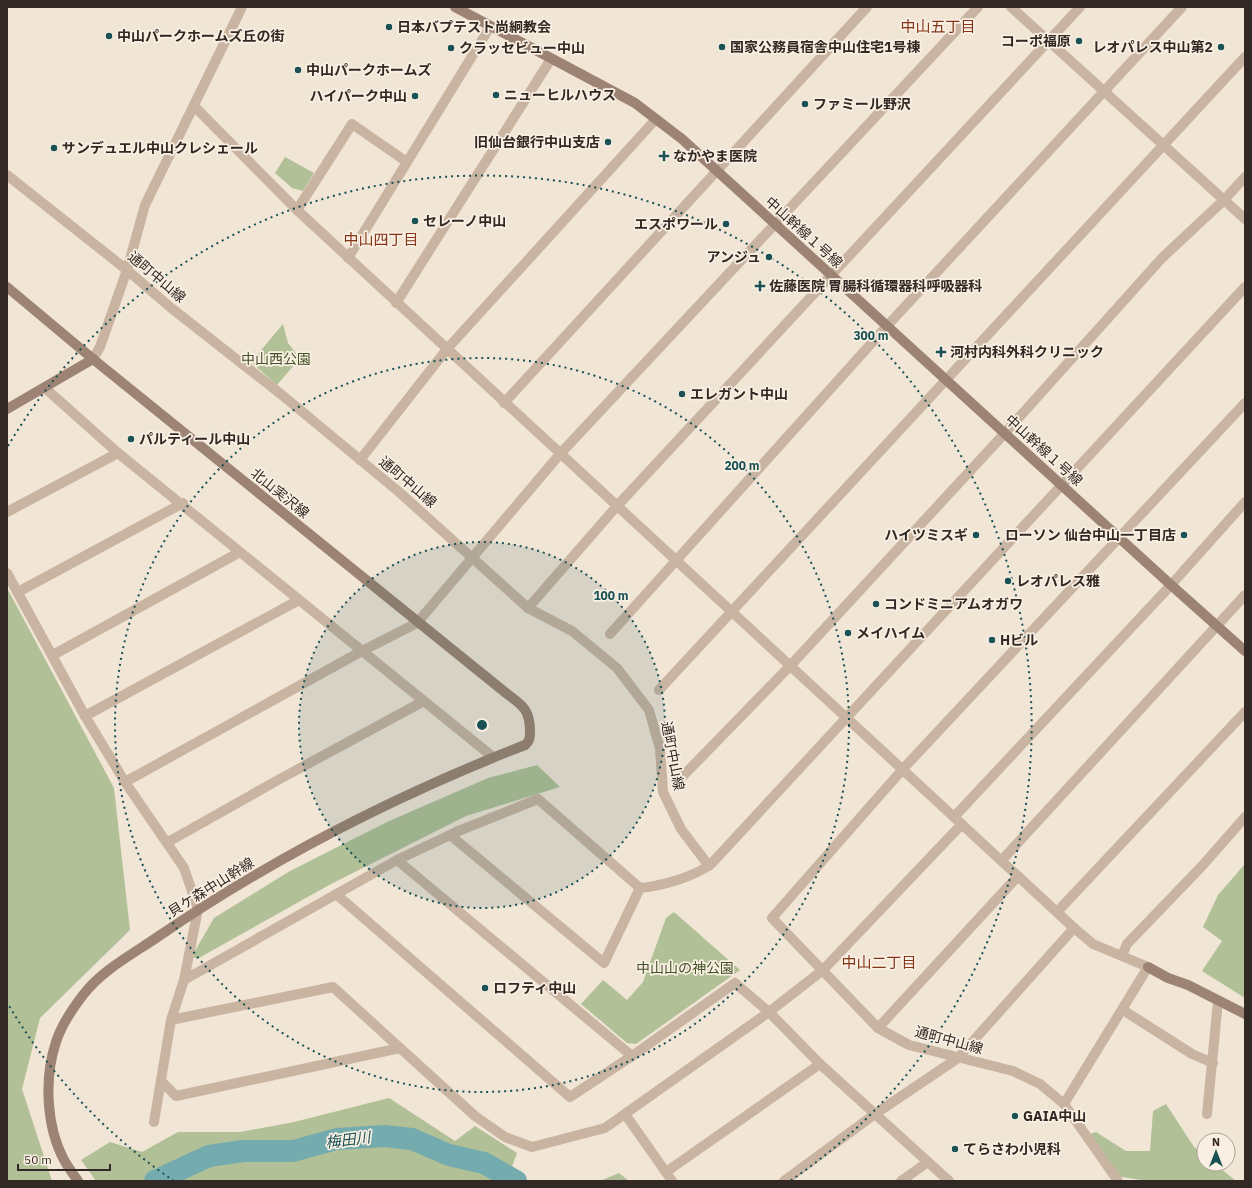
<svg xmlns="http://www.w3.org/2000/svg" width="1252" height="1188" viewBox="0 0 1252 1188" font-family="'IBM Plex Sans','Noto Sans JP',sans-serif">
  <rect width="100%" height="100%" fill="#f1e5d6"/>
  <g fill="#b1c096">
    <polygon points="285,157 314,173 303,191 292,188 275,173"/>
    <polygon points="283,324 288,343 300,358 277,385 251,362"/>
    <polygon points="7,588 114,788 130,930 40,1018 22,1089 52,1181 7,1181"/>
    <polygon points="537,765 560,787 466,816 331,884 197,959 192,956 214,918 290,871 387,822 488,778"/>
    <polygon points="1245,864 1245,998 1202,971 1222,941 1203,927 1218,895"/>
    <polygon points="674,912 740,970 636,1044 627,1043 581,1004 603,980 627,1000 643,982 666,918"/>
    <polygon points="389,1098 455,1141 475,1126 517,1153 507,1180 509,1181 96,1181 81,1160 110,1142 142,1152 178,1132 240,1132 294,1122"/>
    <polygon points="1166,1104 1194,1147 1204,1155 1204,1164 1215,1164 1236,1181 1147,1181 1116,1176 1087,1135 1096,1132 1126,1151 1150,1151 1153,1111"/>
    <polygon points="619,1173 629,1181 600,1181"/>
  </g>
  <g fill="none" stroke-linecap="round" stroke-linejoin="round">
    <polyline stroke="#74abaf" stroke-width="22" points="155,1181 209,1156 243,1151 293,1151 337,1139 384,1136 412,1139 449,1155 484,1163 516,1181"/>
    <g stroke="#c9b4a2" stroke-width="10">
      <polyline points="1011,7 1245,219"/>
      <polyline points="194,106 297,210 1074,928 1093,944 1148,967 1064,1104"/>
      <polyline points="7,175 127,270 170,307 282,395 399,492 528,608 572,631 617,668 649,710 660,749 663,792 681,829 709,866"/>
      <polyline points="297,210 352,124 407,162"/>
      <polyline points="348,258 490,27"/>
      <polyline points="396,303 551,59"/>
      <polyline points="93,359 100,347 127,270 145,205 242,7"/>
      <polyline points="45,388 118,453 493,757"/>
      <polyline points="504,403 867,7"/>
      <polyline points="360,460 447,349 656,119"/>
      <polyline points="7,512 118,453"/>
      <polyline points="7,573 85,716 125,782 184,868 198,909 184,980 171,1020 154,1122"/>
      <polyline points="18,592 183,503"/>
      <polyline points="528,608 617,506 1080,7"/>
      <polyline points="610,634 887,326 1182,7"/>
      <polyline points="53,655 240,552"/>
      <polyline points="659,690 1245,57"/>
      <polyline points="85,716 299,600"/>
      <polyline points="680,779 791,665 1005,433 1162,258 1224,200 1245,177"/>
      <polyline points="125,782 362,651 417,623 560,454 978,7"/>
      <polyline points="954,817 1171,585 1245,502"/>
      <polyline points="168,842 278,780 424,701"/>
      <polyline points="397,860 632,1056"/>
      <polyline points="1002,860 1245,595"/>
      <path d="M640 888C661 886 695 877 712 863L1245 287"/>
      <polyline points="336,894 570,1097 632,1056 735,983 769,1012 820,1064 949,1181"/>
      <polyline points="1057,912 1245,712"/>
      <polyline points="1122,955 1127,944 1203,865 1245,817"/>
      <polyline points="184,980 397,860 450,835 456,832 538,799 640,888 604,963 450,835"/>
      <polyline points="1123,1010 1192,1054 1213,1063"/>
      <polyline points="171,1020 333,987 400,1048"/>
      <polyline points="878,1028 1018,876"/>
      <polyline points="161,1081 176,1096 400,1048 475,1116 505,1137 532,1147 605,1128 769,1012 823,970 962,824"/>
      <polyline points="625,1114 672,1181"/>
      <polyline points="1207,1114 1218,1001"/>
      <polyline points="666,1172 820,1064"/>
      <polyline points="784,1181 875,1114 958,1058 1074,928"/>
      <polyline points="901,1181 928,1162"/>
      <polyline points="1118,1181 1064,1104 1040,1084 1013,1071 909,1045 878,1028 772,918 902,770 1245,403"/>
    </g>
    <g stroke="#9c8373" stroke-width="10">
      <polyline points="455,7 635,103 682,139 1171,585 1245,651"/>
      <path d="M7 287 93 359 501 689C519 704 530 706 530 731 530 737 530 741 525 745 397 795 273 858 159 936 133 954 102 970 83 995 73 1008 61 1026 56 1042 44 1078 46 1126 64 1160 68 1167 73 1174 78 1181"/>
      <polyline points="7,409 93,359"/>
      <polyline points="1148,967 1168,978 1188,985 1245,1014"/>
    </g>
  </g>
  <circle cx="482" cy="725" r="183" fill="#195155" fill-opacity=".12"/>
  <g fill="none" stroke="#195155" stroke-width="2" stroke-dasharray="2 4">
    <circle cx="482" cy="725" r="183"/>
    <circle cx="482" cy="725" r="367"/>
    <path d="M174 1181A550 550 0 0 1 8 1004M8 446A550 550 0 1 1 790 1181"/>
  </g>
  <g fill="#195155" stroke="#f9efe2" stroke-width="1.5">
    <circle cx="389" cy="27" r="4"/>
    <circle cx="109" cy="36" r="4"/>
    <circle cx="1079" cy="41" r="4"/>
    <circle cx="722" cy="47" r="4"/>
    <circle cx="1221" cy="47" r="4"/>
    <circle cx="451" cy="48" r="4"/>
    <circle cx="298" cy="70" r="4"/>
    <circle cx="496" cy="95" r="4"/>
    <circle cx="415" cy="96" r="4"/>
    <circle cx="805" cy="104" r="4"/>
    <circle cx="608" cy="142" r="4"/>
    <circle cx="54" cy="148" r="4"/>
    <path d="M662 150h4v4h4v4h-4v4h-4v-4h-4v-4h4z"/>
    <circle cx="415" cy="221" r="4"/>
    <circle cx="726" cy="224" r="4"/>
    <circle cx="769" cy="257" r="4"/>
    <path d="M758 280h4v4h4v4h-4v4h-4v-4h-4v-4h4z"/>
    <path d="M939 346h4v4h4v4h-4v4h-4v-4h-4v-4h4z"/>
    <circle cx="682" cy="394" r="4"/>
    <circle cx="131" cy="439" r="4"/>
    <circle cx="976" cy="535" r="4"/>
    <circle cx="1184" cy="535" r="4"/>
    <circle cx="1008" cy="581" r="4"/>
    <circle cx="876" cy="604" r="4"/>
    <circle cx="848" cy="633" r="4"/>
    <circle cx="992" cy="640" r="4"/>
    <circle cx="485" cy="988" r="4"/>
    <circle cx="1015" cy="1116" r="4"/>
    <circle cx="955" cy="1149" r="4"/>
  </g>
  <g text-anchor="middle" stroke-width="3.5" stroke-linejoin="round" paint-order="stroke">
    <g font-size="14" font-weight="bold" fill="#332924" stroke="#f9efe2" text-anchor="start">
      <text x="397" y="32">日本バプテスト尚絅教会</text>
      <text x="117" y="41">中山パークホームズ丘の街</text>
      <text x="1071" y="46" text-anchor="end">コーポ福原</text>
      <text x="730" y="52">国家公務員宿舎中山住宅1号棟</text>
      <text x="1213" y="52" text-anchor="end">レオパレス中山第2</text>
      <text x="459" y="53">クラッセビュー中山</text>
      <text x="306" y="75">中山パークホームズ</text>
      <text x="504" y="100">ニューヒルハウス</text>
      <text x="407" y="101" text-anchor="end">ハイパーク中山</text>
      <text x="813" y="109">ファミール野沢</text>
      <text x="600" y="147" text-anchor="end">旧仙台銀行中山支店</text>
      <text x="62" y="153">サンデュエル中山クレシェール</text>
      <text x="673" y="161">なかやま医院</text>
      <text x="423" y="226">セレーノ中山</text>
      <text x="718" y="229" text-anchor="end">エスポワール</text>
      <text x="761" y="262" text-anchor="end">アンジュ</text>
      <text x="769" y="291">佐藤医院 胃腸科循環器科呼吸器科</text>
      <text x="950" y="357">河村内科外科クリニック</text>
      <text x="690" y="399">エレガント中山</text>
      <text x="139" y="444">パルティール中山</text>
      <text x="968" y="540" text-anchor="end">ハイツミスギ</text>
      <text x="1176" y="540" text-anchor="end">ローソン 仙台中山一丁目店</text>
      <text x="1016" y="586">レオパレス雅</text>
      <text x="884" y="609">コンドミニアムオガワ</text>
      <text x="856" y="638">メイハイム</text>
      <text x="1000" y="645">Hビル</text>
      <text x="493" y="993">ロフティ中山</text>
      <text x="1023" y="1121">GAIA中山</text>
      <text x="963" y="1154">てらさわ小児科</text>
    </g>
    <g font-size="14" fill="#332924" stroke="#f9efe2">
      <text transform="translate(804 232) rotate(42)" y="5">中山幹線１号線</text>
      <text transform="translate(157 277) rotate(40)" y="5">通町中山線</text>
      <text transform="translate(1044 450) rotate(42)" y="5">中山幹線１号線</text>
      <text transform="translate(408 482) rotate(40)" y="5">通町中山線</text>
      <text transform="translate(280 493) rotate(39)" y="5">北山実沢線</text>
      <text transform="translate(673 756) rotate(79)" y="5">通町中山線</text>
      <text transform="translate(211 887) rotate(-32)" y="5">貝ケ森中山幹線</text>
      <text transform="translate(949 1040) rotate(15)" y="5">通町中山線</text>
    </g>
    <g font-size="14" fill="#425228" stroke="#f9efe2">
      <text x="276" y="364">中山西公園</text>
      <text x="685" y="973">中山山の神公園</text>
    </g>
    <g font-size="15" fill="#84361b" stroke="#f9efe2">
      <text x="938" y="32">中山五丁目</text>
      <text x="381" y="245">中山四丁目</text>
      <text x="879" y="968">中山二丁目</text>
    </g>
    <g font-size="15" font-style="italic" fill="#195155" stroke="#f9efe2">
      <text transform="translate(348 1140) rotate(-7)" y="5">梅田川</text>
    </g>
  </g>
  <circle cx="482" cy="725" r="6" fill="#195155" stroke="#f9efe2" stroke-width="2"/>
  <g font-size="12" text-anchor="middle" font-weight="bold" fill="#195155" stroke="#f9efe2" stroke-width="3.5" stroke-linejoin="round" paint-order="stroke">
    <text x="871" y="340">300 m</text>
    <text x="742" y="470">200 m</text>
    <text x="611" y="600">100 m</text>
  </g>
  <rect width="1252" height="1188" fill="none" stroke="#332924" stroke-width="16"/>
  <g transform="translate(1216 1152)"><circle r="19" fill="#f9efe2" stroke="#aaa096"/>
  <path d="M0-3L7 15L0 10L-7 15Z" fill="#195155"/>
  <text y="-6" font-size="11" font-weight="bold" text-anchor="middle" fill="#332924">N</text>
  </g>
  <path d="M18 1164v6h92v-6" fill="none" stroke="#332924" stroke-width="2"/>
  <text x="24" y="1164" font-size="12" fill="#332924" stroke="#f9efe2" stroke-width="3" paint-order="stroke">50 m</text>
</svg>
